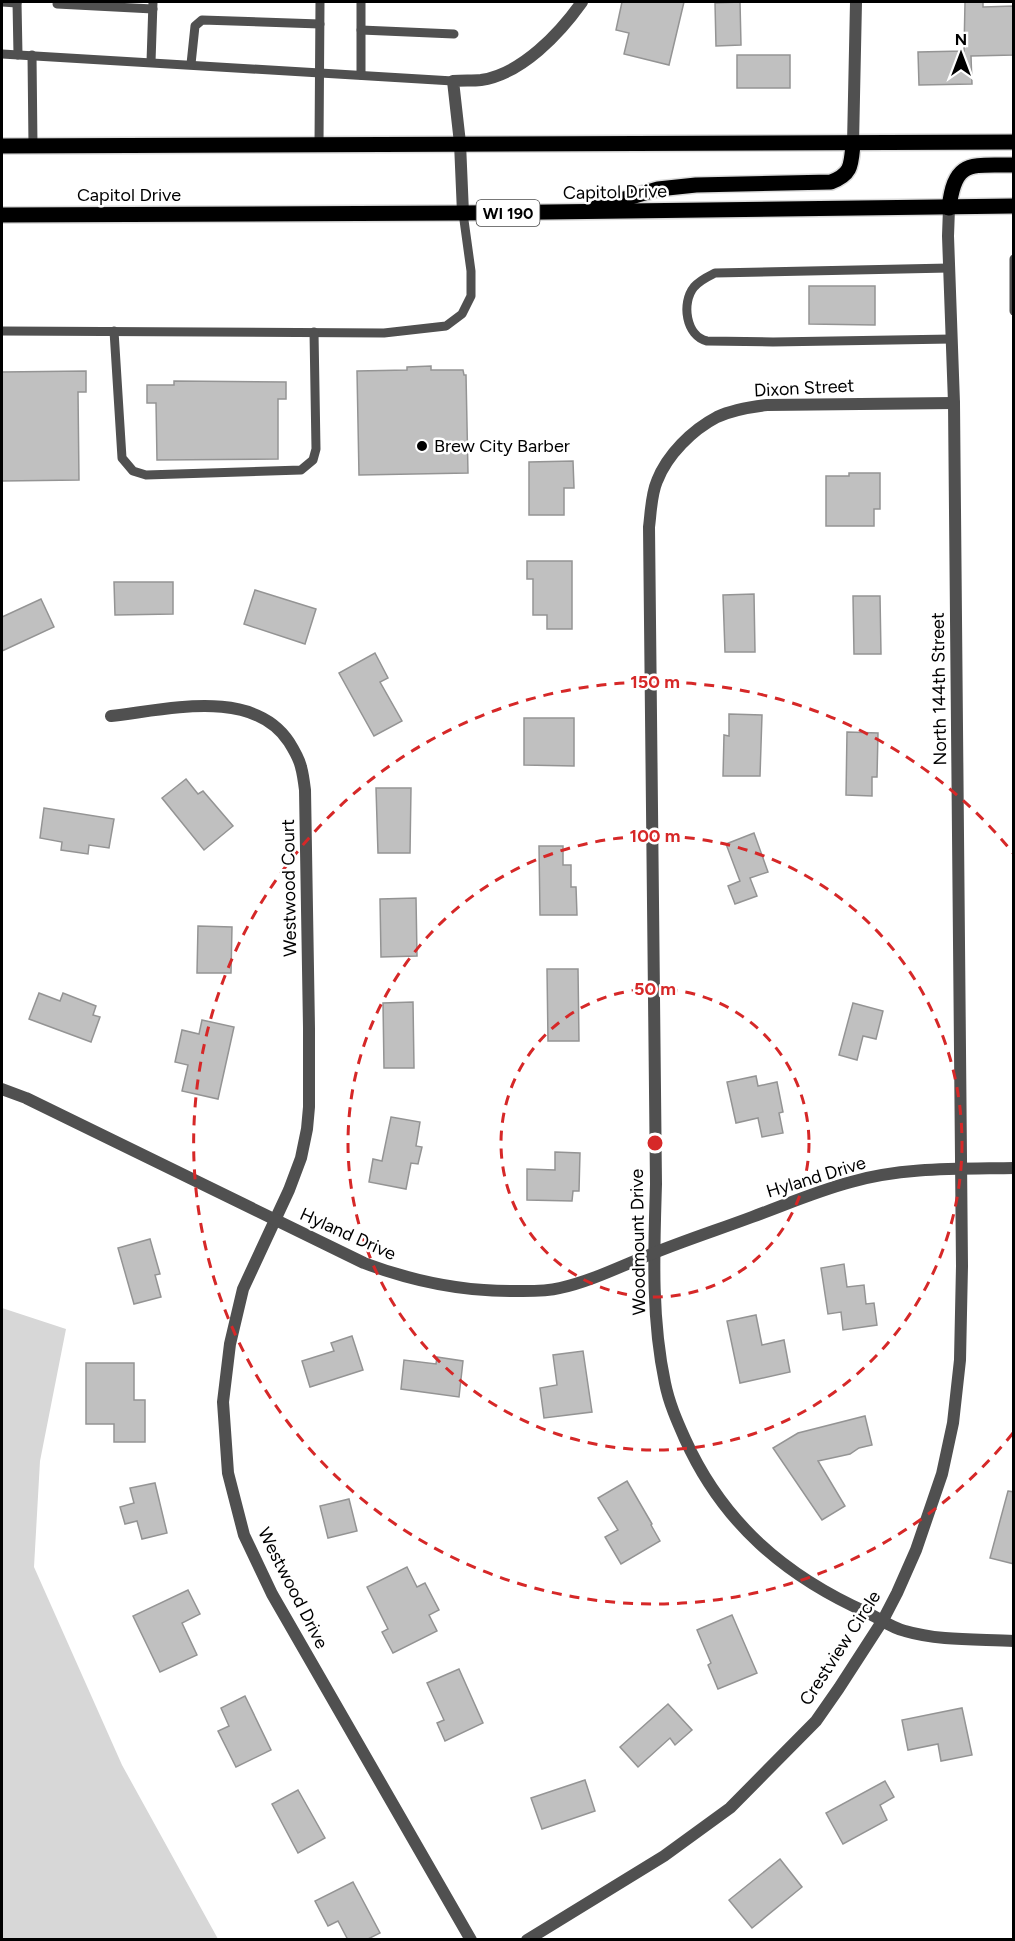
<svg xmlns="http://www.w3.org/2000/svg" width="1015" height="1941" viewBox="0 0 1015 1941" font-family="Figtree,sans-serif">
  <rect width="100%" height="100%" fill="#fff"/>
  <polygon fill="#d7d7d7" points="2,1308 66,1329 40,1461 34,1567 122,1765 218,1939 2,1939"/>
  <g fill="#c0c0c0" stroke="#949494" stroke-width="1.5">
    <polygon points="622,2 684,2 669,65 624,54 629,33 616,30"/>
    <polygon points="740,2 741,45 716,46 715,3"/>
    <polygon points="965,2 983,2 983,7 1014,6 1014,55 971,56 972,84 919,85 918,52 964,51"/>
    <rect x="737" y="55" width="53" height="33"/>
    <polygon points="809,286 875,286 875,325 809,324"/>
    <polygon points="431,366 431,370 463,370 464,375 466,375 468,473 359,475 357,371 407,370 407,367"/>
    <polygon points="86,371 86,392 78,392 79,480 2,481 2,372"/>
    <polygon points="174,381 286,382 286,399 278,399 278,459 157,460 156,403 147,403 147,385 174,385"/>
    <polygon points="573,461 574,488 564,488 564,515 529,515 529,462"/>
    <polygon points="849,473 880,473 880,509 874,509 874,526 826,526 826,476 849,476"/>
    <polygon points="527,561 572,561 572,629 547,629 547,615 533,615 533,579 527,579"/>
    <polygon points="114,582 173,582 173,614 115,615"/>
    <polygon points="255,590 316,609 305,644 244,624"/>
    <polygon points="754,594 755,652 725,652 723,595"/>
    <polygon points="853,596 880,596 881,654 854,654"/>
    <polygon points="41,599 54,627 2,651 2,617"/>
    <polygon points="375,653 388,678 380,682 402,721 374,736 339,673"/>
    <polygon points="729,714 762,715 760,776 723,776 724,735 729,736"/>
    <polygon points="524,718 574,718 574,766 524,765"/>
    <polygon points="847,732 878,733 877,777 872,777 872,796 846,795"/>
    <polygon points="186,779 198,794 203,791 233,826 204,850 162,798"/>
    <polygon points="376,788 411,788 410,853 378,853"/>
    <polygon points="44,808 114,819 109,848 89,845 88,854 61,850 62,842 40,838"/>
    <polygon points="754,833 768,872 750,878 757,896 735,904 728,886 740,881 726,844"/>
    <polygon points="539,846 563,846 563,865 571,865 571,887 576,887 577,915 540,915"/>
    <polygon points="416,898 417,956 381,957 380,899"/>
    <polygon points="198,926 232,927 231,973 197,973"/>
    <polygon points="547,969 578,969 579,1041 548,1041"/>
    <polygon points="39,993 60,1001 63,993 96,1006 93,1015 100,1017 91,1042 29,1019"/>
    <polygon points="413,1002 414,1068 384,1068 383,1003"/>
    <polygon points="853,1003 883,1011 876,1039 863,1036 857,1060 839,1055"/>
    <polygon points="202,1020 234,1027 218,1099 182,1091 188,1065 175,1062 182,1030 199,1034"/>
    <polygon points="756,1076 758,1086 777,1082 783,1112 779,1113 783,1133 762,1137 758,1118 736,1123 727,1082"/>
    <polygon points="391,1117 420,1122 416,1146 422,1147 418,1164 411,1163 406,1189 369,1182 373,1159 382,1161"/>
    <polygon points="555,1152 580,1153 579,1191 573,1191 572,1201 527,1200 527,1169 555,1170"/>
    <polygon points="150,1239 160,1274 155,1275 161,1297 134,1304 118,1248"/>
    <polygon points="844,1264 847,1287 864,1285 866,1304 874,1303 877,1325 843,1330 841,1312 828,1314 821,1268"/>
    <polygon points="756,1315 762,1345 784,1340 790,1372 740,1383 727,1321"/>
    <polygon points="352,1336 363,1370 310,1387 302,1361 334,1351 331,1343"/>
    <polygon points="583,1351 592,1412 544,1418 540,1388 557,1385 553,1355"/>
    <polygon points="437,1357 463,1361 459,1397 401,1389 404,1360 436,1364"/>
    <polygon points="86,1363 134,1363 134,1400 145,1400 145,1442 114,1442 114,1424 86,1424"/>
    <polygon points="865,1416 872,1445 859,1448 850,1454 818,1461 845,1506 822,1520 773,1448 798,1433"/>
    <polygon points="627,1481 652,1524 651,1525 660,1541 621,1564 605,1537 618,1530 598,1498"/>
    <polygon points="155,1483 167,1533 142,1539 137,1521 125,1524 120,1507 134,1503 130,1488"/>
    <polygon points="1008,1491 1014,1492 1014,1564 990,1558"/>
    <polygon points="349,1499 357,1531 328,1538 320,1506"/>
    <polygon points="407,1567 417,1587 425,1583 439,1610 429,1615 437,1631 393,1653 382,1632 388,1629 367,1587"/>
    <polygon points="188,1590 200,1614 182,1623 197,1655 160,1672 133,1616"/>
    <polygon points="732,1615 757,1673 718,1689 708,1665 711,1663 697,1630"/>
    <polygon points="459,1669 483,1723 445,1741 437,1723 444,1720 427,1683"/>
    <polygon points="245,1696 271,1750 236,1767 218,1731 229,1726 221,1708"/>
    <polygon points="668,1704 692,1730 675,1745 670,1738 638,1767 620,1747"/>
    <polygon points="962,1708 972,1755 941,1761 938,1744 908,1750 902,1720"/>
    <polygon points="585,1780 595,1811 542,1829 531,1798"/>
    <polygon points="885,1781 894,1797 880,1805 887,1820 843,1844 826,1813"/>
    <polygon points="298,1790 325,1838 298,1853 272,1804"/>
    <polygon points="780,1859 802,1887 752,1928 729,1900"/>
    <polygon points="353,1882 380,1933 366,1940 348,1940 338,1921 328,1926 315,1901"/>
  </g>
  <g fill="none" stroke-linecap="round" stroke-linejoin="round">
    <defs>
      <g id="primary">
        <polyline points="2,146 1014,142"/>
        <path d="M597 207 658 189 696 185 831 182C852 174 851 165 853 144"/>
        <path d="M949 208C955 158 971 166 1014 165"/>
        <polyline points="2,215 463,213 1014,206"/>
      </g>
    </defs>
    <use href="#primary" stroke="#dbdbdb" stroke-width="18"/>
    <g stroke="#505050" stroke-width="9">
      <polyline points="2,2 17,3"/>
      <polyline points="17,2 18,55"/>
      <polyline points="361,2 361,75"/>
      <polyline points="57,4 153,9"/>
      <polyline points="361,30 454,34"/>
      <polyline points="2,54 453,81"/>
      <polyline points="32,55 33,146"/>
      <polyline points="151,62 153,2"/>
      <polyline points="191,64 195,26 202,20 320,24"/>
      <polyline points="319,144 320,2"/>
      <polyline points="1014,259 1014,311"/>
      <path d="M949 268 715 273C707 277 700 280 694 287 681 303 686 336 707 341L773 342 952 339"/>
      <polyline points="2,331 384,333 446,326 462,314 471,296 471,271 463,213"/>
      <polyline points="114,331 122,458 133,471 146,475 301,470 313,460 316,449 314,332"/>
    </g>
    <g stroke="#505050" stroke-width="12">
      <polyline points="853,144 856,2"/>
      <path d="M463 213 460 143 453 81C463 80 472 81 481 80 522 74 560 33 582 2"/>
      <path d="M954 403 767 405C750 407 732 410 717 417 692 430 667 455 657 481 651 495 651 512 649 527L656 1184C654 1250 651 1317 665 1383 669 1403 677 1421 685 1439 723 1523 785 1576 868 1613 880 1619 892 1628 905 1631 939 1641 978 1639 1014 1641"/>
      <path d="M111 716C166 710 253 687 289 742 294 750 299 758 301 767 303 774 304 782 305 790L309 1028V1107L307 1129 301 1158 289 1190 243 1289 230 1344 223 1402 228 1473 244 1535 272 1594 471 1940"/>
      <path d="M2 1089 26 1098 364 1263C412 1281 459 1291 510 1291 527 1291 544 1292 560 1288 592 1281 623 1265 654 1253 686 1240 720 1229 752 1217 785 1205 817 1191 851 1182 903 1167 959 1169 1014 1168"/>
      <polyline points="527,1940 664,1856 730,1808 816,1721 839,1688 883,1620 897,1593 916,1550 942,1474 953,1423 960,1360 962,1266 954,403 948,236 949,208"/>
    </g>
    <use href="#primary" stroke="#000" stroke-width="15"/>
  </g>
  <g fill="none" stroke="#d62828" stroke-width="3" stroke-dasharray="10 8">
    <circle cx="655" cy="1143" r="154"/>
    <circle cx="655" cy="1143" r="307"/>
    <path d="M1013 1433A461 461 0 1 1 1013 853"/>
  </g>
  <circle fill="#000" stroke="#fff" stroke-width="2" cx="422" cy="446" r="6"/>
  <g text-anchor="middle" stroke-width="5" stroke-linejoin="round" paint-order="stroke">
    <rect fill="#fff" stroke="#4c4c4c" stroke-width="1.5" x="476.5" y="200" width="63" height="26" rx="4.5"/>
    <g font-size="16" font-weight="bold" fill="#000">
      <text x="508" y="219">WI 190</text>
    </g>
    <g font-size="18" fill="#000" stroke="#fff">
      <text transform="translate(615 192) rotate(-1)" y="6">Capitol Drive</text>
      <text x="129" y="201">Capitol Drive</text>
      <text transform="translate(804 388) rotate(-3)" y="6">Dixon Street</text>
      <text transform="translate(939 689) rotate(-91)" y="6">North 144th Street</text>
      <text transform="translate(289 888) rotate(-91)" y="6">Westwood Court</text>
      <text transform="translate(816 1177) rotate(-17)" y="6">Hyland Drive</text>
      <text transform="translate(348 1234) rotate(24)" y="6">Hyland Drive</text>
      <text transform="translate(638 1242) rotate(-91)" y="6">Woodmount Drive</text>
      <text transform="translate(293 1588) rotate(63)" y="6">Westwood Drive</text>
      <text transform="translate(840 1648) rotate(-57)" y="6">Crestview Circle</text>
    </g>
    <g font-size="18" fill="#000" stroke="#fff" text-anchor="start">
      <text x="434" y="452">Brew City Barber</text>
    </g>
  </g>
  <circle cx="655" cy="1143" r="9" fill="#d62828" stroke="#fff" stroke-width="3"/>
  <g font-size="18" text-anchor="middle" font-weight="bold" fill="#d62828" stroke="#fff" stroke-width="5" stroke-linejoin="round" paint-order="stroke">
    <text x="655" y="688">150 m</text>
    <text x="655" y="842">100 m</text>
    <text x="655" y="995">50 m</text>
  </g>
  <rect width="1015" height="1941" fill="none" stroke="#000000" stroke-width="6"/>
  <g transform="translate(961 54)" stroke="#ffffff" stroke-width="4.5" paint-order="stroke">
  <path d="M0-4.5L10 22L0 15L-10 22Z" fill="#000000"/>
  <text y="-9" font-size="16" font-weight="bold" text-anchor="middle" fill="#000000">N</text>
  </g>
</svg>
